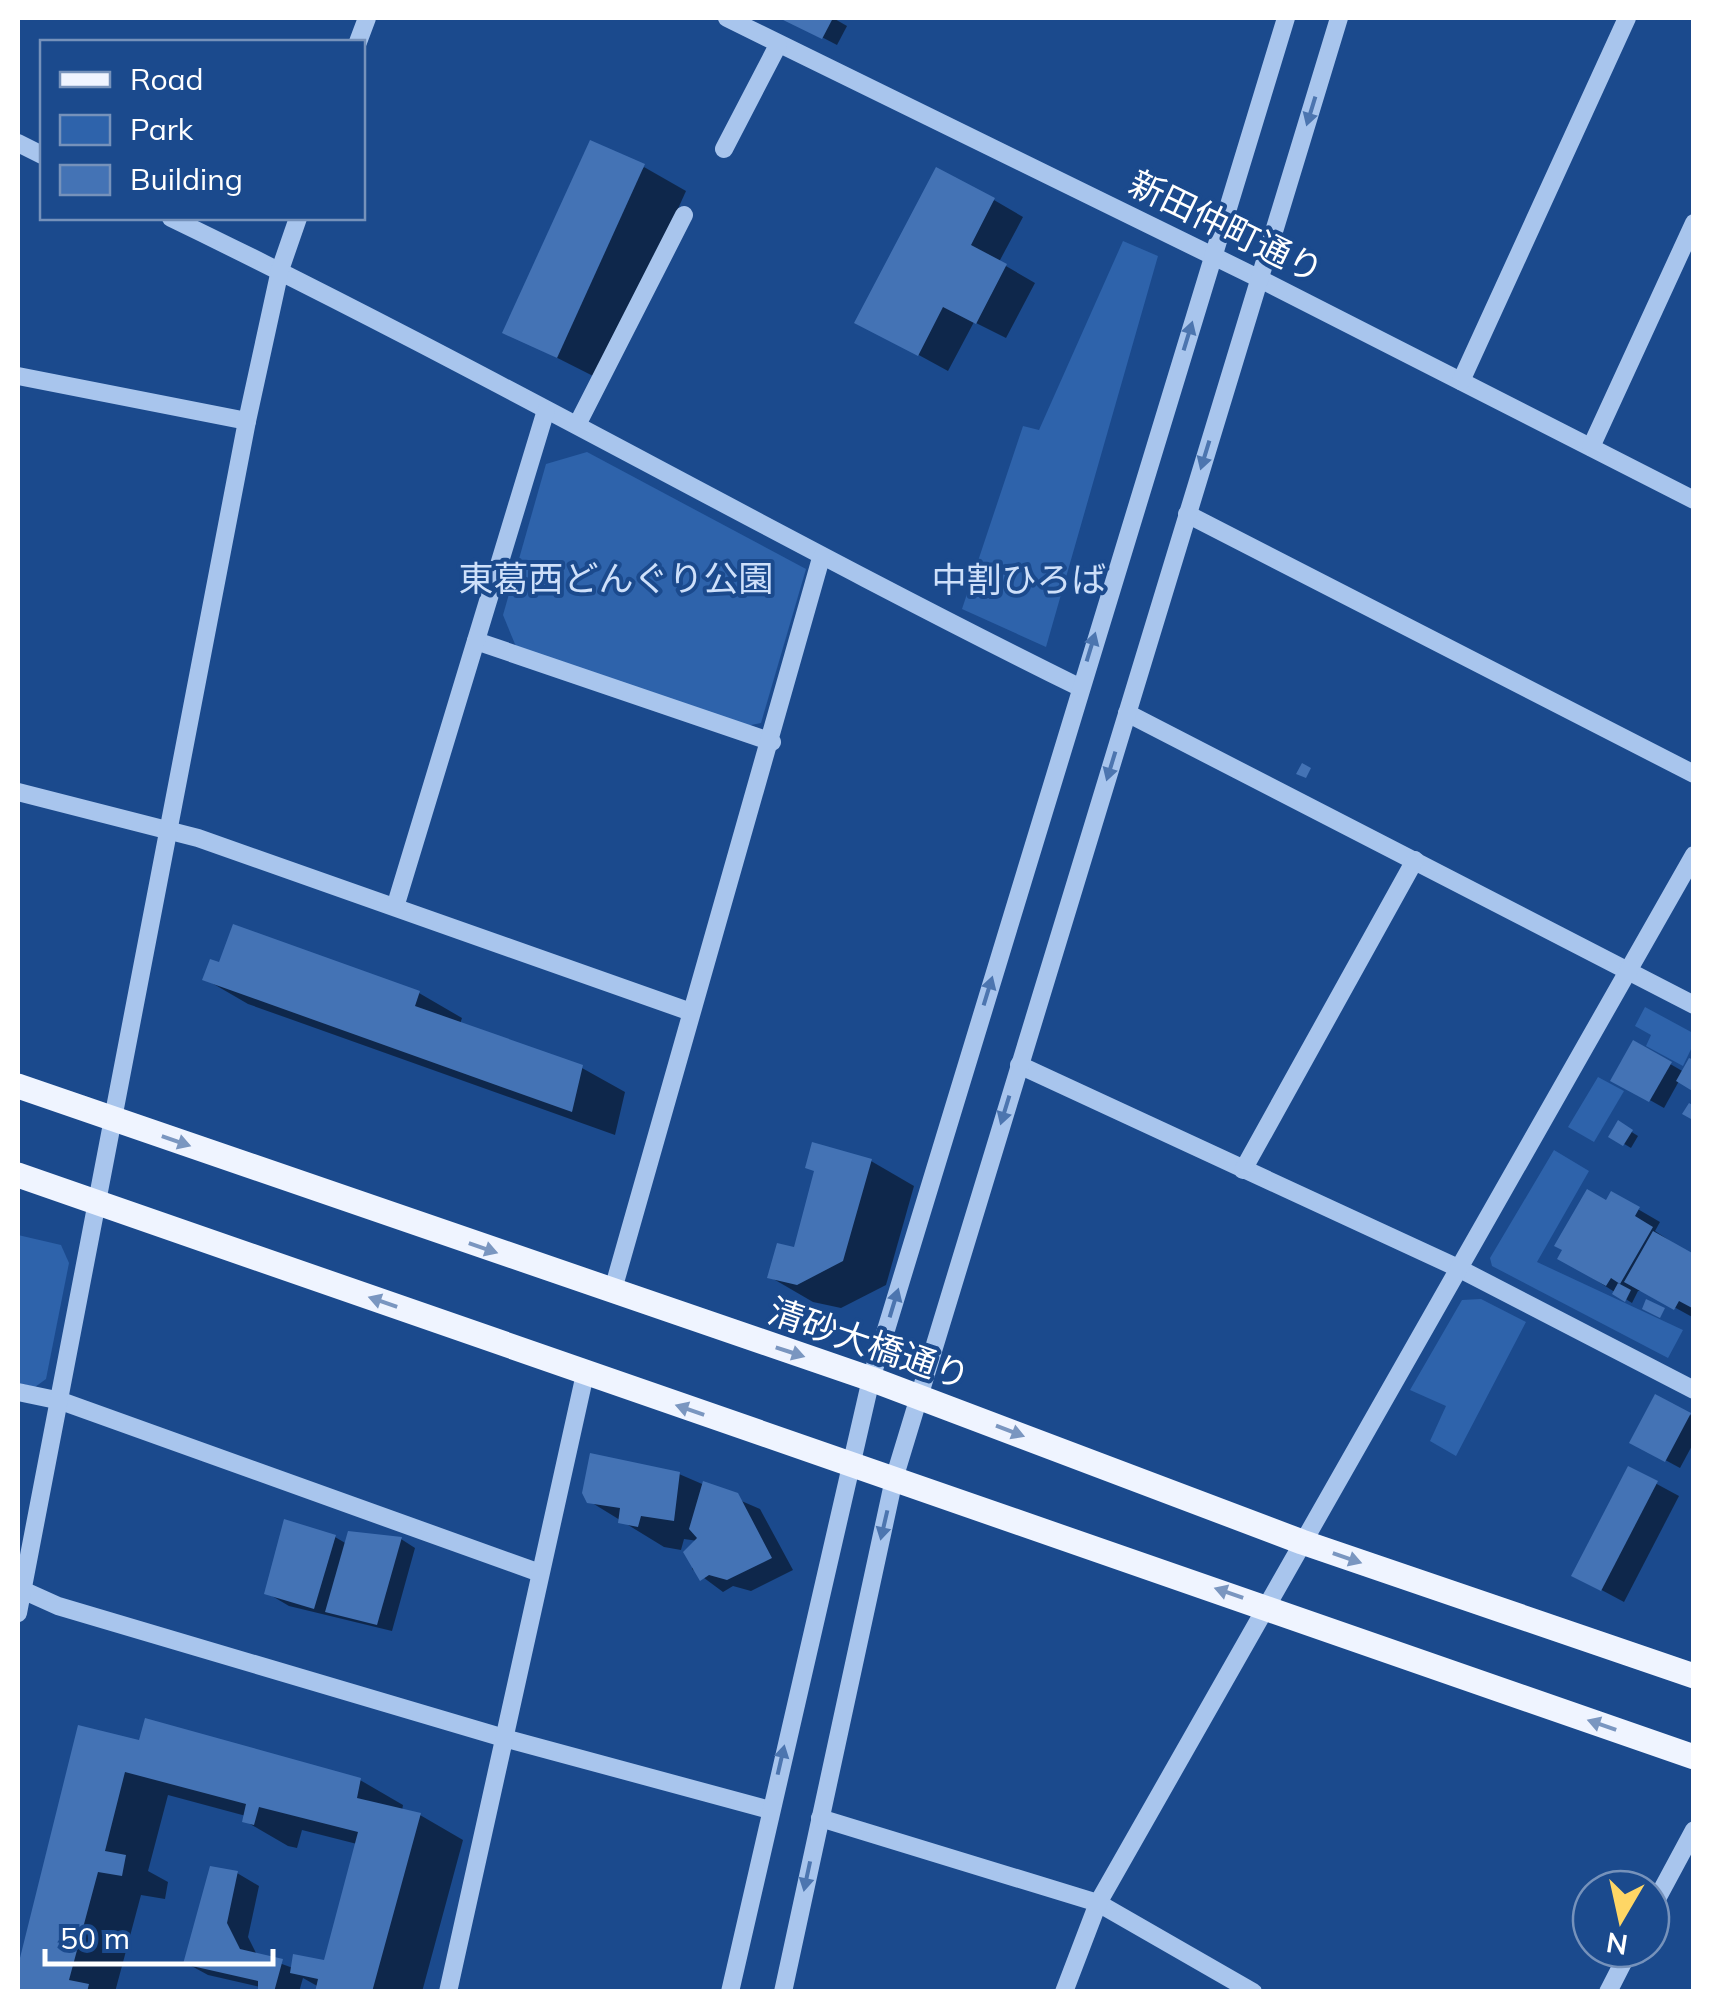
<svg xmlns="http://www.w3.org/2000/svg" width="1711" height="2009" viewBox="0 0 1711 2009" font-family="Mulish,'Noto Sans JP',sans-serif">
  <rect width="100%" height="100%" fill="#1b4a8d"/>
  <g fill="#2e63ab">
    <polygon points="1123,241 1158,256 1046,647 962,609 1023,426 1039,430"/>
    <polygon points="587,452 806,569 761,723 741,727 517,649 503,615 546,464"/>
    <polygon points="1645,1007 1693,1033 1693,1045 1683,1066 1646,1046 1651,1035 1635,1026"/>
    <polygon points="1598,1077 1624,1091 1594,1142 1568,1127"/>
    <polygon points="1554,1150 1589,1171 1537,1262 1683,1330 1668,1358 1492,1266 1490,1258"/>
    <polygon points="18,1235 61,1245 69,1263 46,1379 35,1387 18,1383"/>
    <polygon points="1481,1299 1526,1322 1456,1456 1430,1441 1446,1406 1410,1390 1462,1300"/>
  </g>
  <g fill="#0007">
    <polygon points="785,18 833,18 847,26 837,45"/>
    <polygon points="644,167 686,191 601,380 506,332"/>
    <polygon points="994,200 1023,217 999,262 1035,283 1006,338 974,322 948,371 884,336"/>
    <polygon points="205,979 419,993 462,1018 460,1024 582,1068 625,1092 615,1135 248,1004"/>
    <polygon points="1634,1043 1684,1072 1664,1108 1614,1080"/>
    <polygon points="1619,1124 1638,1136 1631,1148 1611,1136"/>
    <polygon points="871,1161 914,1186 886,1285 841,1308 813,1302 770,1277"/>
    <polygon points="1612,1194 1660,1222 1655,1231 1694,1257 1694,1318 1645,1291 1638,1291 1632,1303 1561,1258"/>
    <polygon points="1656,1397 1694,1417 1694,1442 1680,1468 1632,1442"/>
    <polygon points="1629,1469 1679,1496 1624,1602 1596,1587"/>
    <polygon points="679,1474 760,1509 793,1570 751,1591 733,1586 723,1592 692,1569 698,1541 684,1539 681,1550 664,1547 589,1501"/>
    <polygon points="335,1537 347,1544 401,1539 415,1548 392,1631 289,1606 267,1593"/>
    <polygon points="79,1728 141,1743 360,1780 403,1805 402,1811 420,1815 463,1840 422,1992 318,1992 319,1987 303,1978 299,1992 262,1992 260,1987 208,1975 186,1963 237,1873 259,1886 248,1937 257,1955 293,1968 326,1963 357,1844 302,1830 297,1848 288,1846 245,1821 246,1816 168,1795 148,1871 168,1882 165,1899 141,1895 115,1992 18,1992"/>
  </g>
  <g fill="#4473b5">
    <polygon points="779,18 833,18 822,39"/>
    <polygon points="590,140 645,164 557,358 502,333"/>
    <polygon points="936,167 995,198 971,245 1007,264 976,324 943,307 918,356 854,323"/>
    <polygon points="1302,763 1311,768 1306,778 1296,774"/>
    <polygon points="233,924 420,991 415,1006 583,1065 572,1112 202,980 210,959 219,962"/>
    <polygon points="1633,1040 1672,1062 1649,1102 1610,1081"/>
    <polygon points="1689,1058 1694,1060 1694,1092 1676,1081"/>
    <polygon points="1689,1103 1694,1106 1691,1119 1682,1114"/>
    <polygon points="1618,1120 1633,1130 1623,1146 1608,1137"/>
    <polygon points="812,1142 872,1159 843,1261 797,1285 767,1278 777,1243 794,1247 814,1171 805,1168"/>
    <polygon points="1587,1189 1606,1200 1611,1191 1640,1207 1635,1216 1653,1227 1620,1284 1611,1278 1606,1286 1557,1259 1562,1250 1554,1246"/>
    <polygon points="1653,1231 1694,1254 1694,1309 1679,1301 1674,1310 1624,1282"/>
    <polygon points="1618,1283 1631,1290 1625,1302 1612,1294"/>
    <polygon points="1646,1299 1665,1308 1660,1318 1642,1309"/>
    <polygon points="1655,1394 1691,1413 1665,1462 1629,1443"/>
    <polygon points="590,1453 680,1472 674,1521 641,1516 638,1527 618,1523 620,1508 587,1503 582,1493"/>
    <polygon points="1628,1466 1658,1481 1601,1591 1571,1576"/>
    <polygon points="703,1481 738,1493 772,1558 727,1580 709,1575 700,1581 683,1552 697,1538 689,1529"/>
    <polygon points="284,1519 336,1535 314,1609 264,1594"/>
    <polygon points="348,1531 402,1537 377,1625 325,1612"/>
    <polygon points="145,1718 361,1778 357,1798 421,1813 372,1992 315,1992 318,1979 290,1973 293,1954 324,1960 358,1832 259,1807 254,1825 242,1822 246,1804 125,1772 105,1851 126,1855 122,1876 98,1872 69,1980 89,1984 87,1992 18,1992 18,1966 78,1725 139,1740"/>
    <polygon points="210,1866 238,1871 227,1923 240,1949 283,1959 274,1992 258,1992 258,1981 183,1964"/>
  </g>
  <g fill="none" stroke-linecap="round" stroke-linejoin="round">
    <g stroke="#a8c5ed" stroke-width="18">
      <polyline points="727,18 1260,279 1694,500"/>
      <polyline points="358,42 367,18"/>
      <polyline points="18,143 42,155"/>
      <polyline points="724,149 778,45"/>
      <path d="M171 218C478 366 773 536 1079 687"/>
      <polyline points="18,376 247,421"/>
      <polyline points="1461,381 1627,18"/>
      <polyline points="577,425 684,215"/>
      <polyline points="1591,447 1694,223"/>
      <polyline points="1187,514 1694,774"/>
      <polyline points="476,641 772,742"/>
      <polyline points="1127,713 1694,1005"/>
      <polyline points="18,792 198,838 691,1012"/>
      <polyline points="396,904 546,410"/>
      <polyline points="1019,1065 1458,1268 1694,1390"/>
      <polyline points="1243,1170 1415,860"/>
      <polyline points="612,1293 821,558"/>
      <polyline points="18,1392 61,1401 540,1573"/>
      <polyline points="18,1588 58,1606 504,1738 770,1810"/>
      <polyline points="18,1613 247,421 280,270 298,218"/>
      <polyline points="820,1818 1098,1903 1253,1992"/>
      <polyline points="1651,1910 1694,1830"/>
      <polyline points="448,1992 585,1374"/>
      <polyline points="730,1992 871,1379 1286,18"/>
      <polyline points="783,1992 894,1479 1339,18"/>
      <polyline points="1064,1992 1098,1903 1694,855"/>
      <polyline points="1608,1992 1630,1949"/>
    </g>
    <g stroke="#eff4ff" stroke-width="25">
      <polyline points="18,1086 871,1379 1302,1542 1694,1676"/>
      <polyline points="18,1175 1694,1757"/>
    </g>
  </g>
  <defs><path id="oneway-solid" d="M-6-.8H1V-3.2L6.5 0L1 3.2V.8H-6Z" transform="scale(2.5)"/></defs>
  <g fill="#4c75af">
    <use href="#oneway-solid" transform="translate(1311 111) rotate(107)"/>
    <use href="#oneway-solid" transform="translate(1188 336) rotate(-73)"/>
    <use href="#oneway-solid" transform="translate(1205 455) rotate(107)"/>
    <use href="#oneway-solid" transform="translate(1091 647) rotate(-73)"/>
    <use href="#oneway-solid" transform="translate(1111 766) rotate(107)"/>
    <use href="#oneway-solid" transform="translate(988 991) rotate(-73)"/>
    <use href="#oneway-solid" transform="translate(1005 1110) rotate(107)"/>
    <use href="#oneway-solid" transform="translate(894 1303) rotate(-73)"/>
    <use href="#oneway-solid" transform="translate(884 1525) rotate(103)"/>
    <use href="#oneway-solid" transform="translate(781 1760) rotate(-77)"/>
    <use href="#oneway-solid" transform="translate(807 1876) rotate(102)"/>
  </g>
  <g fill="#7a96c0">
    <use href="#oneway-solid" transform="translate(176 1141) rotate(19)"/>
    <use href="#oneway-solid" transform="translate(483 1248) rotate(19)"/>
    <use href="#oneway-solid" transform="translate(383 1302) rotate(-161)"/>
    <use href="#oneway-solid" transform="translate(790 1352) rotate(18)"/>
    <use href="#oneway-solid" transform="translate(690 1410) rotate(-161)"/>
    <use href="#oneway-solid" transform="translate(1010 1431) rotate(21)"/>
    <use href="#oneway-solid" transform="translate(1347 1558) rotate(19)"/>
    <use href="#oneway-solid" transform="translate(1229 1593) rotate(-161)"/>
    <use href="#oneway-solid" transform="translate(1602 1725) rotate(-161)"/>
  </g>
  <g text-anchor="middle" stroke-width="8" stroke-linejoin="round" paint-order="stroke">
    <g font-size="35" fill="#fff" stroke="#1b4a8d">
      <text transform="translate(1226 227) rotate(26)" y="12">新田仲町通り</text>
      <text transform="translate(869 1344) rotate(19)" y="12">清砂大橋通り</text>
    </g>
    <g font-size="35" fill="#cee0fa" stroke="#1b4a8d">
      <text x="616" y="591">東葛西どんぐり公園</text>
      <text x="1019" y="592">中割ひろば</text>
    </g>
  </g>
  <rect width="1711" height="2009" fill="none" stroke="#ffffff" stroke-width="40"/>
  <rect x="40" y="40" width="325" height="180" fill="#1b4a8d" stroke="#7692bb" stroke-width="2.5"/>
  <rect x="60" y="72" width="50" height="15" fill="#eff4ff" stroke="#7692bb" stroke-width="2.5"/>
  <text x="130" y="90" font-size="30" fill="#ffffff">Road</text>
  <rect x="60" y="115" width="50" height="30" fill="#2e63ab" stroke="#7692bb" stroke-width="2.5"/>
  <text x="130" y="140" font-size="30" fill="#ffffff">Park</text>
  <rect x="60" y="165" width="50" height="30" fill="#4473b5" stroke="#7692bb" stroke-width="2.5"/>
  <text x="130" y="190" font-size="30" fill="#ffffff">Building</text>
  <g transform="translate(1621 1919) rotate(189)"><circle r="48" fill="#1b4a8d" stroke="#7692bb" stroke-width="2.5"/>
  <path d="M0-8L18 38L0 25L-18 38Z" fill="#fed665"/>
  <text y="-15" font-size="28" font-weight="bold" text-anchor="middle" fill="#ffffff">N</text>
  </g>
  <path d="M45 1949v15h228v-15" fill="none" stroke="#ffffff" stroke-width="5"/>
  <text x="60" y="1949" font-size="30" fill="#ffffff" stroke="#1b4a8d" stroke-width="8" paint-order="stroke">50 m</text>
</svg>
